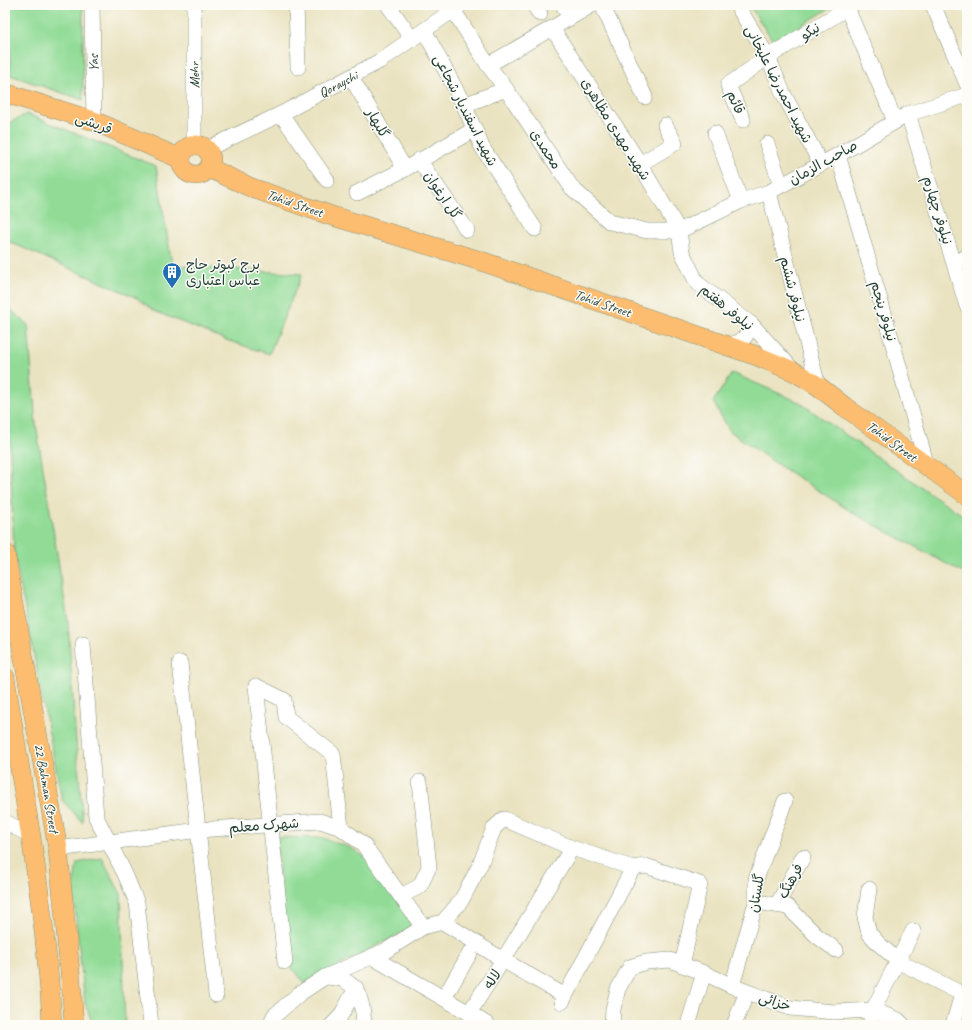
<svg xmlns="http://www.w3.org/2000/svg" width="972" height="1030" viewBox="0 0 972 1030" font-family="Caveat,'Playpen Sans Arabic',sans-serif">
  <rect width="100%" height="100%" fill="#fdfcf7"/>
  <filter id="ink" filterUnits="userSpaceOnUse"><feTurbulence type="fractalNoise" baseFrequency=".025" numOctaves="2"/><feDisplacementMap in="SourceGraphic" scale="8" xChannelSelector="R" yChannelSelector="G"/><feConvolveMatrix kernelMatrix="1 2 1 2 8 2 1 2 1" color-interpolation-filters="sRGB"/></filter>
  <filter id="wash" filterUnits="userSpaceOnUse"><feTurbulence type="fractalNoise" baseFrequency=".012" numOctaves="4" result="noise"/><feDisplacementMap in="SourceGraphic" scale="16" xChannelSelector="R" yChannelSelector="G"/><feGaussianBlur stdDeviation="0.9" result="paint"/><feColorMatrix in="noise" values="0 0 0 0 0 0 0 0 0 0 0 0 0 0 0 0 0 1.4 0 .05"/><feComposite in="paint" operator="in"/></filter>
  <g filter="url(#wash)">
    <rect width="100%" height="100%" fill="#eae3c1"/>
    <g fill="#91db96" stroke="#588c65">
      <polygon points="9,5 83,5 83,100 10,75"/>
      <polygon points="749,5 835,5 774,42"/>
      <polygon points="27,114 156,166 172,265 302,274 269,354 226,340 154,311 137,298 5,240 5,125"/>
      <polygon points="9,308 28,325 36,425 68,621 74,717 83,823 62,800 14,552 7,373"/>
      <polygon points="732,373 799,402 887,464 967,518 967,575 855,514 766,457 730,431 713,402"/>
      <polygon points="276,837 323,838 351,848 369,860 414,926 305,984 296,972 288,965"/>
      <polygon points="102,858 121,894 125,1025 93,1025 85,1003 73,890 77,863"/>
    </g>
  </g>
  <g filter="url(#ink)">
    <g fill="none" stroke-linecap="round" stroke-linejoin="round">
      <defs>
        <g id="minor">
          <polyline points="92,5 94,121"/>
          <polyline points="194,5 194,145"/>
          <polyline points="296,5 298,67"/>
          <polyline points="388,5 412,39"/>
          <polyline points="450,5 488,65 506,89 572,188 610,222 647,231 679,231 741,201 769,192 838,155 908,114 967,95"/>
          <polyline points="534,5 540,14"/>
          <polyline points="563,5 570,18"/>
          <polyline points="602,5 645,97"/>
          <polyline points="737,5 768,57 783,93 821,164"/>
          <polyline points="933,5 967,84"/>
          <polyline points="847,8 895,121"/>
          <polyline points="552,28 640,164 679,231 682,252 697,283 751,324 793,370"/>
          <polyline points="424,30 464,105 482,147 535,229"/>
          <polyline points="488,65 592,5"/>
          <polyline points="351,77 405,169"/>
          <polyline points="464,105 506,89"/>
          <polyline points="281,114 327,180"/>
          <polyline points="908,114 967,306"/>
          <polyline points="743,120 728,85 768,57 852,5"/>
          <polyline points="715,133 741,201"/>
          <polyline points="767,144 781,185"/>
          <polyline points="207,149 281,114 380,61 459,6"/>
          <polyline points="838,155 892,341 927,466"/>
          <polyline points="419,160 467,230"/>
          <polyline points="640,164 675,143 665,125"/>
          <polyline points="769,192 818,386"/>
          <polyline points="357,193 405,169 475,129"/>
          <polyline points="955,265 967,256"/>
          <path d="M726 346C742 341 746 340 751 324"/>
          <polyline points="83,644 96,817 125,874 137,903 151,1025"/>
          <polyline points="180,663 216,995"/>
          <polyline points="256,686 285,962"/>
          <polyline points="256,686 284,700 286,717 333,754 341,828"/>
          <polyline points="5,822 30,835"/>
          <polyline points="58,849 199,830 320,821 341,828 363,844 423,927"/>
          <polyline points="869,889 865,917 869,933 879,944 898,961 962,994 953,1025"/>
          <polyline points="401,896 420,886 429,867 420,782"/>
          <polyline points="756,902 788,907 817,936 836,950"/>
          <polyline points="777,905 803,857"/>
          <polyline points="443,922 503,960 565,996"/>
          <polyline points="372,957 469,1013 503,960 572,848"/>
          <path d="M325 977C330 977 336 978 341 979 361 986 363 1007 364 1025"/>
          <polyline points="732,986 756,902 756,879 785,801"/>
          <polyline points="444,998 470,953"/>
          <polyline points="562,1002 633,868"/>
          <polyline points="469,1013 488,1025"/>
          <polyline points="270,1025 274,1016 299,994 325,977 387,950 423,927 443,922 461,901 480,865 494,828 504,819 572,848 633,868 646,866 700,884 682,965"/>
          <polyline points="332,1025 340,1017 356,988"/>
          <polyline points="612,1025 613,1009 618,989 630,967 646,962 670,960 704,973 732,986 790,1008 834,1012 873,1010 898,1020 903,1025"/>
          <polyline points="688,1025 704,973"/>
          <polyline points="734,1025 747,992"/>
          <polyline points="870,1025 873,1010 913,931"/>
        </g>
        <g id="major">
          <polyline points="5,93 94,121 181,159"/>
          <circle cx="196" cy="160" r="15"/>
          <polyline points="209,168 252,188 329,215 484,262 757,356 795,372 818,386 845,407 967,495"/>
          <polyline points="5,553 58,849 71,982 74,1025"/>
          <path d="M5 677C23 792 46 908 52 1025"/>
        </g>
      </defs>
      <use href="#minor" stroke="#84907a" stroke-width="16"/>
      <use href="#major" stroke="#84907a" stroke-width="20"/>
      <use href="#minor" stroke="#fff" stroke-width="15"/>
      <use href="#major" stroke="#fcbd6f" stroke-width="19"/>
    </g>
  </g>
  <defs>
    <symbol id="building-pin" viewBox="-11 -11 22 30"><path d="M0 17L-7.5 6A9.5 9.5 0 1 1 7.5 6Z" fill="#1f6fb2" stroke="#fdfcf7"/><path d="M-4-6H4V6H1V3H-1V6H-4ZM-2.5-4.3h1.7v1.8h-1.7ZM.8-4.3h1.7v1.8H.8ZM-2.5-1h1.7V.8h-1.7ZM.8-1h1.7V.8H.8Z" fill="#fff"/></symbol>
  </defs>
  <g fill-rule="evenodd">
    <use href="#building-pin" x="161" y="261" width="22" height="30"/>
  </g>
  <g text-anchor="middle" stroke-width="3" stroke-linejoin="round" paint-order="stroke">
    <g font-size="14" fill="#1f3d34" stroke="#fdfcf7">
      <text transform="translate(810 31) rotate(-32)" y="5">نیکو</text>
      <text transform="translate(93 63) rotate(-91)" y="5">Yas</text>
      <text transform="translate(194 75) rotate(-90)" y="5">Mehr</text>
      <text transform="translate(338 84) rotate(-28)" y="5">Qorayshi</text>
      <text transform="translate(779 84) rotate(63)" y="5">شهید احمدرضا علیخانی</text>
      <text transform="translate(736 102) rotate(66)" y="5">قائم</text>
      <text transform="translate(466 110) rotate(63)" y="5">شهید اسفندیار شجاعی</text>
      <text transform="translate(94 123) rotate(21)" y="5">قریشی</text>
      <text transform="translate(378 123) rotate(60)" y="5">گلبهار</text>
      <text transform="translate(616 129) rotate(58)" y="5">شهید مهدی مظاهری</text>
      <text transform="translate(546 149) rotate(57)" y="5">محمدی</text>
      <text transform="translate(823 162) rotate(-29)" y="5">صاحب الزمان</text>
      <text transform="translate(443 195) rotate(56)" y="5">گل ارغوان</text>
      <text transform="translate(295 203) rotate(19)" y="5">Tohid Street</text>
      <text transform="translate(938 210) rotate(73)" y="5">نیلوفر چهارم</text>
      <text transform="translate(793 289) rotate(76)" y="5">نیلوفر ششم</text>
      <text transform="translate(603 303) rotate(19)" y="5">Tohid Street</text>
      <text transform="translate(727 307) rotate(39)" y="5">نیلوفر هفتم</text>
      <text transform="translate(884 311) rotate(74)" y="5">نیلوفر پنجم</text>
      <text transform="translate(892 441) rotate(36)" y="5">Tohid Street</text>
      <text transform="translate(47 788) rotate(80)" y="5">22 Bahman Street</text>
      <text transform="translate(264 825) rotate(-4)" y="5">شهرک معلم</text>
      <text transform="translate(790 881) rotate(-62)" y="5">فرهنگ</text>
      <text transform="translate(756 893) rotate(-80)" y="5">گلستان</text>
      <text transform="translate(492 979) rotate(-57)" y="5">لاله</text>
      <text transform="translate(775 1001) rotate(19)" y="5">خزائی</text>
    </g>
    <g font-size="14" fill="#1f3d34" stroke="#fdfcf7" text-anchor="start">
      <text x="186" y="269">برج کبوتر حاج<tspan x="186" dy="16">عباس اعتباری</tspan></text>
    </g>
  </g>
  <rect width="972" height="1030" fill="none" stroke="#fdfcf7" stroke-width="20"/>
</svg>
